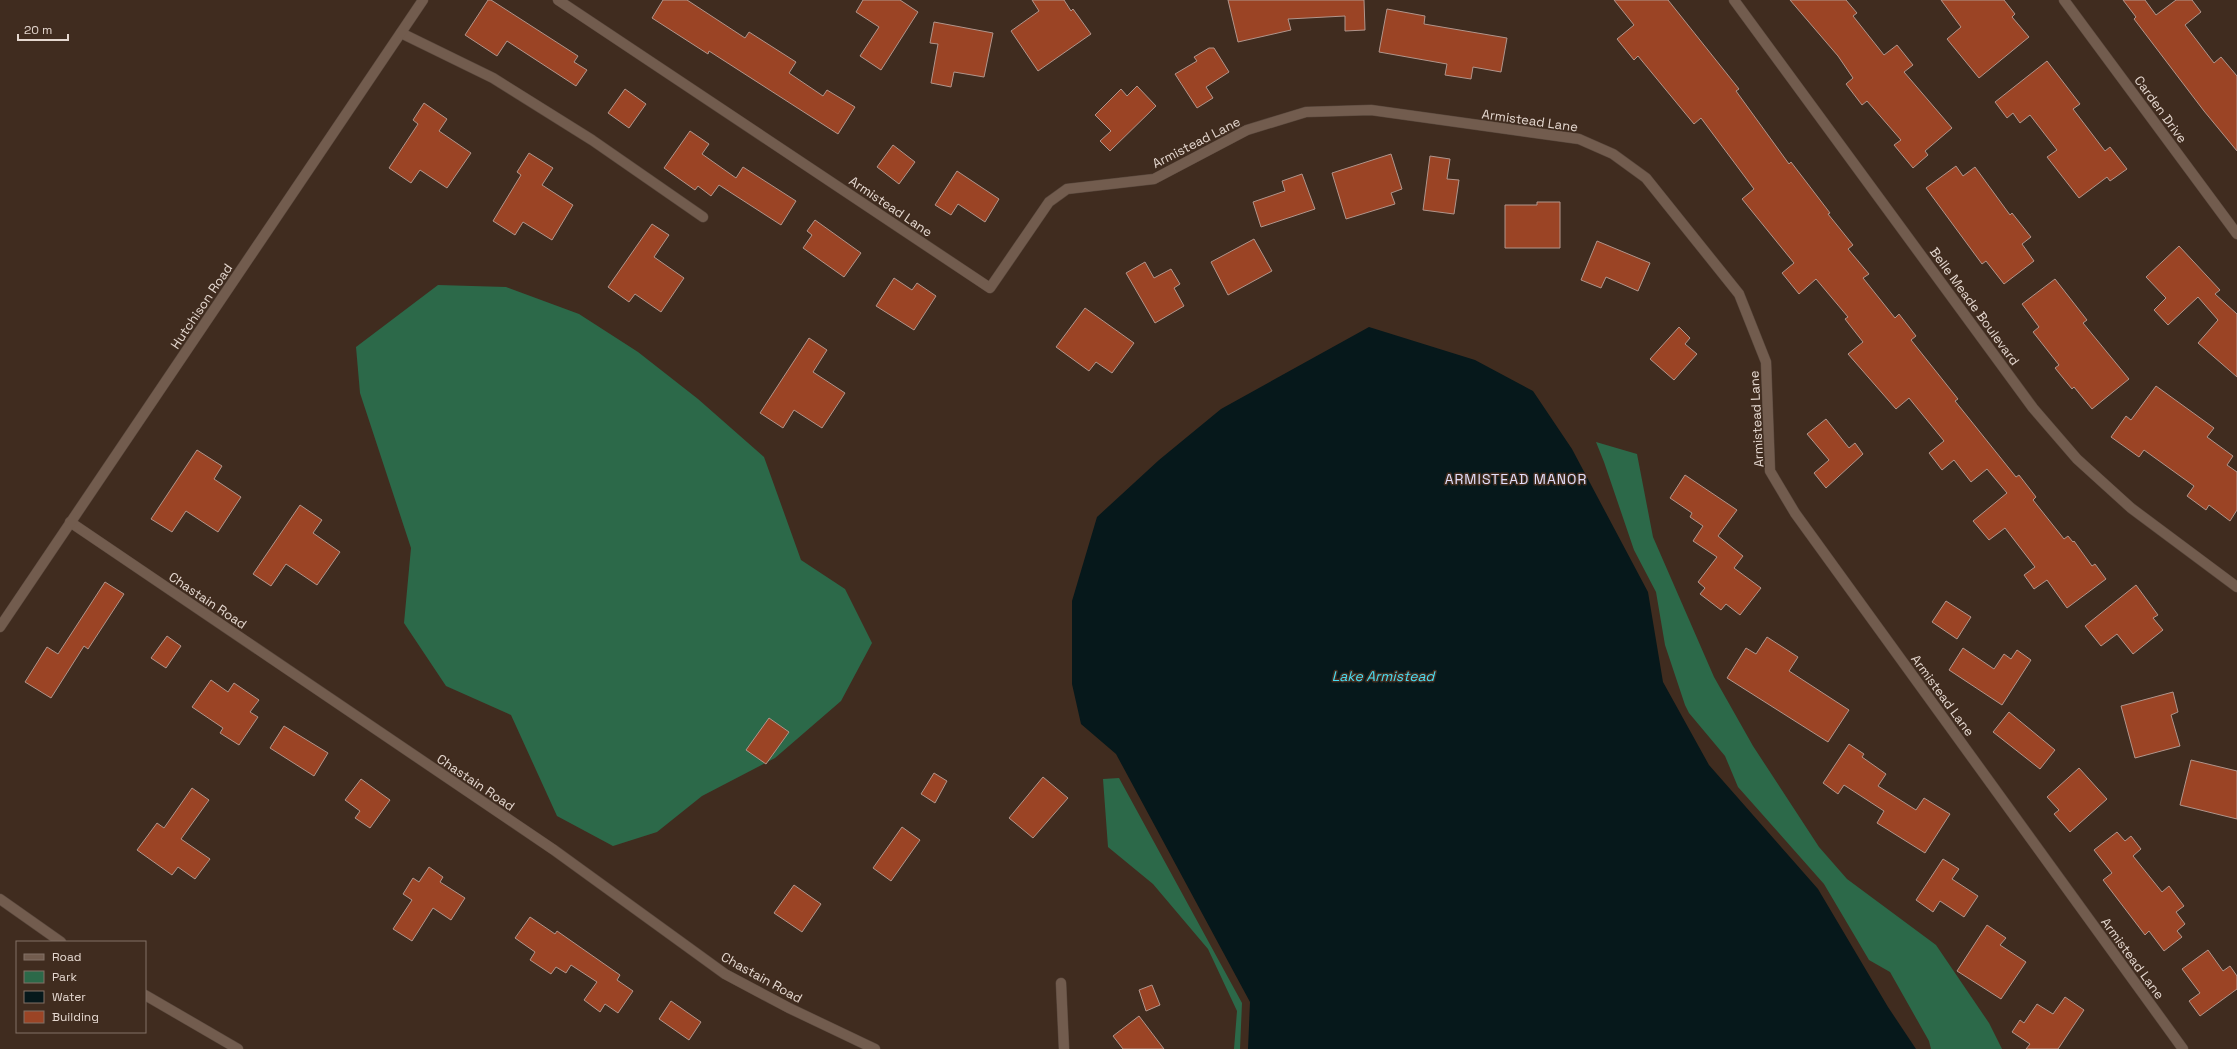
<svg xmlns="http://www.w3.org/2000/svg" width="2237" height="1049" viewBox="0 0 2237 1049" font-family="'Space Grotesk',sans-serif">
  <rect width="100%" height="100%" fill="#402c1f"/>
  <g fill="#2c6949">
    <polygon points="438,285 506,287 579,314 638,352 698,399 764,457 801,560 845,589 872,643 841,701 775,758 702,796 657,832 613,846 557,816 511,715 446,686 404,623 411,548 360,393 356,347"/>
    <polygon points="1596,442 1637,454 1653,537 1714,677 1753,746 1819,847 1847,879 1936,945 1989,1023 2002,1049 1931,1049 1929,1041 1890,972 1869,960 1824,884 1738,787 1725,756 1689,713 1685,705 1665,645 1656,592 1634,550 1604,462"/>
    <polygon points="1119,778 1242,1003 1240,1049 1234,1049 1237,1011 1208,949 1153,884 1108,847 1103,779"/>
  </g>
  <polygon fill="#06181b" points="1369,327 1475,360 1533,391 1572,449 1648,592 1663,682 1709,765 1818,889 1888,1007 1916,1049 1248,1049 1250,1002 1116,754 1081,724 1072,684 1072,601 1097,517 1159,460 1221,409"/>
  <g fill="#9b4425" stroke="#b1958b">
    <polygon points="488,0 491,0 578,56 574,62 587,70 576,86 507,41 497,56 465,35"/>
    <polygon points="663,0 687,0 745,38 749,32 796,62 789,73 823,96 827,90 855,107 838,134 709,51 708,54 652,18"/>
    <polygon points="863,0 900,0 918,12 881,70 860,56 879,27 856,12"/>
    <polygon points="1032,0 1064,0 1071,11 1073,9 1091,34 1038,71 1011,31 1039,11"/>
    <polygon points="1228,0 1364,0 1365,30 1345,31 1345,16 1288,19 1291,30 1238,42"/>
    <polygon points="1614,0 1668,0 1739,89 1736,91 1789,164 1791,162 1830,213 1828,214 1853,245 1848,249 1869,274 1863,278 1895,318 1899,314 1916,336 1911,340 1958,399 1955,401 2016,477 2019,475 2036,497 2033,500 2064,539 2068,536 2073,542 2074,541 2092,566 2095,564 2106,579 2067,608 2047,580 2034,589 2024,575 2035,567 2005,528 1989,540 1973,521 2007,493 1987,469 1971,482 1954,460 1942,470 1929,453 1944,441 1909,398 1896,409 1848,354 1863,342 1845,319 1848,317 1816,279 1799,294 1782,273 1794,263 1742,199 1754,189 1701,118 1694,124 1638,56 1634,60 1617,39 1634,25"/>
    <polygon points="1790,0 1846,0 1857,13 1853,16 1884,55 1897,45 1913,65 1904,72 1952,128 1925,151 1928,155 1913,168 1894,145 1901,140 1867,101 1862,105 1846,84 1853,78 1838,56"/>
    <polygon points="1941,0 2004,0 2015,14 2012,17 2029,37 1979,78 1947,39 1961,27"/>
    <polygon points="2123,0 2145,0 2156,15 2176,0 2192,0 2201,12 2185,25 2214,63 2221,57 2237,76 2237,151 2204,111 2134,19 2136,17"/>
    <polygon points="1387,9 1425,16 1424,24 1507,38 1501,72 1473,67 1471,79 1445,75 1447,64 1379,52"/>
    <polygon points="934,22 993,33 984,77 954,72 951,87 931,83 938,44 930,43"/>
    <polygon points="1209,48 1214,48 1229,72 1206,87 1213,98 1197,108 1175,74 1197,61 1194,57"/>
    <polygon points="2047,61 2080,104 2073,109 2105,151 2110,147 2127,169 2110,181 2107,177 2079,198 2047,157 2057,150 2030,115 2020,123 2013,113 2007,118 1995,102"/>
    <polygon points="1137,86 1156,106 1110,151 1100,141 1111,131 1095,115 1121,89 1127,96"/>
    <polygon points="625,89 646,104 629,128 608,113"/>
    <polygon points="424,103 447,119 439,131 471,153 447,188 420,170 411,183 389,168 418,124 413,120"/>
    <polygon points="690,131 709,144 702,154 736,178 743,167 796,201 781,225 719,185 711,196 698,186 695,190 664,168"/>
    <polygon points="893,145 915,162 899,184 877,167"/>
    <polygon points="529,153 553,168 542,185 573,205 552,240 523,222 515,235 493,221 521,175 517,172"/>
    <polygon points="1391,154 1402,189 1391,193 1395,204 1346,219 1332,173"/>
    <polygon points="1430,156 1450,159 1447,179 1459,180 1454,214 1423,210"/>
    <polygon points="1956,166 1963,176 1975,167 2010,215 2012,213 2031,237 2022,244 2034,261 2004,284 1986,261 1982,264 1926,188"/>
    <polygon points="957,171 999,199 985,222 958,204 951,215 935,205"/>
    <polygon points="1302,174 1315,209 1261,227 1253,202 1285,191 1282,181"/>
    <polygon points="1537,202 1560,202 1560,248 1505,248 1505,205 1537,205"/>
    <polygon points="815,220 861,253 844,277 803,248 812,235 807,231"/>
    <polygon points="652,224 669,235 654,257 684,278 661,312 635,294 629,302 608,287"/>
    <polygon points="1254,239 1272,271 1228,295 1211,262"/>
    <polygon points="1597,241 1650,263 1638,291 1606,277 1601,288 1581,280"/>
    <polygon points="2179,246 2220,290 2215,294 2237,314 2237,377 2198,343 2218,320 2198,297 2168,325 2154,310 2166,298 2146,277"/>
    <polygon points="1145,262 1154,278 1171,269 1180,284 1174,288 1184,306 1155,323 1126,273"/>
    <polygon points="894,278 912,290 917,283 936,296 914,330 876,306"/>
    <polygon points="2055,279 2087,320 2083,323 2129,379 2092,409 2074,387 2072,389 2055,368 2059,365 2033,332 2039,327 2022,304"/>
    <polygon points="1085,308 1134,343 1112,373 1096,362 1089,371 1056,347"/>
    <polygon points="1679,327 1690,338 1685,344 1697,354 1674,380 1650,359"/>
    <polygon points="809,338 827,350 813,372 845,393 822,428 794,410 783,428 760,413"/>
    <polygon points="2156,386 2214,428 2207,437 2233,456 2227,465 2237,472 2237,510 2230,521 2209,505 2206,510 2187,496 2194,486 2144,450 2139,457 2111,437 2126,416 2131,420"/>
    <polygon points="1826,419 1849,448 1855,443 1863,454 1826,488 1814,473 1829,460 1807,434"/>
    <polygon points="197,450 222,466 214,479 241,497 218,532 186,511 172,532 151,519"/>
    <polygon points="1685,475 1737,510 1718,536 1743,556 1734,568 1761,588 1740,615 1726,604 1721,610 1700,594 1705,588 1698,582 1717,557 1693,541 1703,526 1690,517 1692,513 1670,498"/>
    <polygon points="300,505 322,520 313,533 340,552 317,585 286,564 271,586 253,574"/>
    <polygon points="105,582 124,594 88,649 84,646 51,698 25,682 47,647 58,654"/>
    <polygon points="2136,585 2158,615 2153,618 2163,630 2133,654 2117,634 2101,646 2085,626"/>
    <polygon points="1946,601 1971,617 1957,639 1932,622"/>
    <polygon points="167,636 181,646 166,668 151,658"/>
    <polygon points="1767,637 1798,657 1789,671 1849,710 1828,742 1727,678 1746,648 1756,654"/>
    <polygon points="1963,648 1994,669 2004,654 2011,659 2017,650 2031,660 2002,705 1949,670"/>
    <polygon points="211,680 228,692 234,683 259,700 250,712 258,717 239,745 220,733 223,728 192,707"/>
    <polygon points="2173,692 2178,712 2171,715 2180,746 2135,758 2121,706"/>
    <polygon points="2009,712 2055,750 2040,769 1993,732"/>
    <polygon points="769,718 789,732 766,764 746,750"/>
    <polygon points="284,726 328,753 314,776 270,748"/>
    <polygon points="1849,744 1864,754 1862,757 1886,774 1878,786 1916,810 1924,798 1950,814 1925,853 1877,823 1884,811 1844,785 1838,794 1823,783"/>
    <polygon points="2191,760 2237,771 2237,819 2180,805"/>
    <polygon points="2079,768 2107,799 2070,832 2054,814 2059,810 2047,797"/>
    <polygon points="934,773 947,781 935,803 921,794"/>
    <polygon points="1043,777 1068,798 1033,838 1009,818"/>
    <polygon points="361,779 390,800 370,828 355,818 360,811 345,800"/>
    <polygon points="192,788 209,800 181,839 210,859 195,879 178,867 172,875 137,850 157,823 164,828"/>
    <polygon points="902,827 920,840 891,881 873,868"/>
    <polygon points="2117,832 2125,841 2131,836 2141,849 2133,856 2162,892 2169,886 2184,906 2176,912 2185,924 2177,931 2182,937 2164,951 2149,931 2145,935 2103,880 2112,873 2094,850"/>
    <polygon points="1943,859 1959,869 1952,879 1978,896 1964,917 1940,901 1933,912 1916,900"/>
    <polygon points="429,867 443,877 440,882 465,898 451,920 433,908 412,941 393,929 412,900 403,894 413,878 419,882"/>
    <polygon points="794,885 821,904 802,932 774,913"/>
    <polygon points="530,917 555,934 557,931 620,975 617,980 633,991 618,1013 605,1004 600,1012 584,1000 597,982 571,965 566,973 556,967 551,974 530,960 535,952 515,938"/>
    <polygon points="1987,925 2006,938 2000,945 2026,962 2001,999 1957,971"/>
    <polygon points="2208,950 2223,971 2230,966 2237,976 2237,989 2200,1016 2189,1001 2200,993 2182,969"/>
    <polygon points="1152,985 1160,1005 1146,1011 1139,990"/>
    <polygon points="2065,997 2084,1010 2058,1049 2026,1049 2030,1044 2012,1032 2020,1020 2024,1023 2037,1004 2053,1014"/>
    <polygon points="671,1001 701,1022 689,1040 659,1019"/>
    <polygon points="1139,1016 1164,1049 1123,1049 1113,1036"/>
  </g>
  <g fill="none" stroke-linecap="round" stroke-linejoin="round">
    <defs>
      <g id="minor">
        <polyline points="558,0 990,288 1049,202 1067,189 1154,179 1247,130 1306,112 1371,110 1579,139 1613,154 1646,178 1739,294 1766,362 1770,471 1795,513 2183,1049"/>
        <polyline points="1734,0 2033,408 2077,459 2131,508 2237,587"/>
        <polyline points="2064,0 2237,234"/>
        <polyline points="401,33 493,78 592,140 703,217"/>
        <polyline points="70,522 554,850 725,974 789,1008 875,1049"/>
        <polyline points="0,627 423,0"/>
        <polyline points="0,899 61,942"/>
        <polyline points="1061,983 1064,1049"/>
        <polyline points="145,995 238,1049"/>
      </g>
    </defs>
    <use href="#minor" stroke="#58473c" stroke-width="11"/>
    <use href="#minor" stroke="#725c4e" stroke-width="10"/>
  </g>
  <g text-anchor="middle" stroke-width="3" stroke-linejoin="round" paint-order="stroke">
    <g font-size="13" fill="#e5d8d0" stroke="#402c1f">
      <text transform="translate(2161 109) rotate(54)" y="5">Carden Drive</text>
      <text transform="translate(1530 120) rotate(8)" y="5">Armistead Lane</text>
      <text transform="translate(1196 142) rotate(-27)" y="5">Armistead Lane</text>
      <text transform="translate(891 206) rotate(34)" y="5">Armistead Lane</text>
      <text transform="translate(201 306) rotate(-56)" y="5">Hutchison Road</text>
      <text transform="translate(1975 306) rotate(54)" y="5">Belle Meade Boulevard</text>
      <text transform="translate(1756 419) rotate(-93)" y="5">Armistead Lane</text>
      <text transform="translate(208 600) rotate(34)" y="5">Chastain Road</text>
      <text transform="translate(1943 695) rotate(54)" y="5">Armistead Lane</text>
      <text transform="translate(476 782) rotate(34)" y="5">Chastain Road</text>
      <text transform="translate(2133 958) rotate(54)" y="5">Armistead Lane</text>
      <text transform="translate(762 977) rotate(29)" y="5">Chastain Road</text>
    </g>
    <g font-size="14" letter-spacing="1" fill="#e2e0fd" stroke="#402c1f">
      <text x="1516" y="484">ARMISTEAD MANOR</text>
    </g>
    <g font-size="14" font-style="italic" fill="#4bddf2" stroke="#402c1f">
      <text x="1383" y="681">Lake Armistead</text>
    </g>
  </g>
  <rect x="16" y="941" width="130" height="92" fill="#402c1f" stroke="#827166"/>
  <rect x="24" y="954" width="20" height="6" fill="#725c4e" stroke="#827166"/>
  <text x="52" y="961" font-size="12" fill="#e5d8d0">Road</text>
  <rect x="24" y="971" width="20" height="12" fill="#2c6949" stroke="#827166"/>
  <text x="52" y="981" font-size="12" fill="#e5d8d0">Park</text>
  <rect x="24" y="991" width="20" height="12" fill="#06181b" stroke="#827166"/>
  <text x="52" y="1001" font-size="12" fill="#e5d8d0">Water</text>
  <rect x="24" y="1011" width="20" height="12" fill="#9b4425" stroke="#827166"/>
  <text x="52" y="1021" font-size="12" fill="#e5d8d0">Building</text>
  <path d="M18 34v6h50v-6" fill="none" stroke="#e5d8d0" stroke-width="2"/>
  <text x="24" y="34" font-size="12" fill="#e5d8d0" stroke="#402c1f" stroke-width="3" paint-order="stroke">20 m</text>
</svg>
